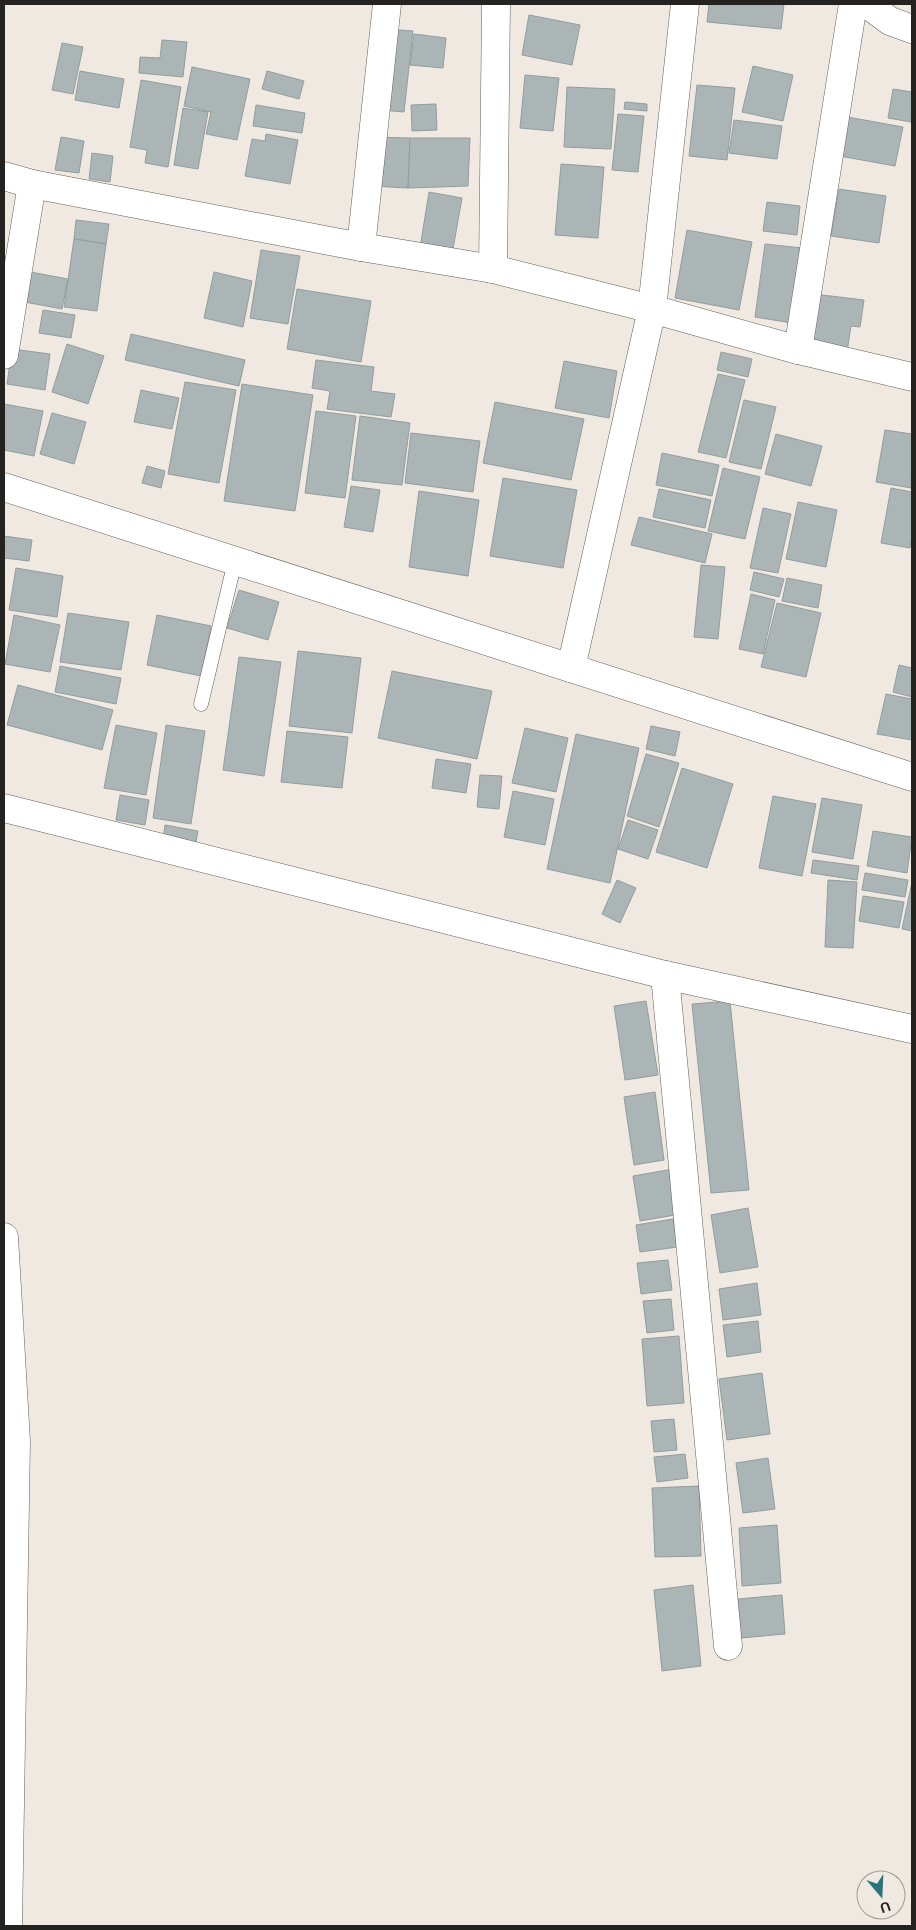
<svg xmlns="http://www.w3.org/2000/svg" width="916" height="1930" viewBox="0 0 916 1930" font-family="Helvetica,sans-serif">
  <rect width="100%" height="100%" fill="#efe9e2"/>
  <g fill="#abb5b6" stroke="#939d9e">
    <polygon points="709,4 784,4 781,29 707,22"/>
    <polygon points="529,15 580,25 572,65 522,55"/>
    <polygon points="388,29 413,31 404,112 380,110"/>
    <polygon points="414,34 446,38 443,68 410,65"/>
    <polygon points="162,40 187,42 183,77 139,73 140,57 160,58"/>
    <polygon points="62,43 83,47 73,94 52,90"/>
    <polygon points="753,66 793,75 783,121 742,112"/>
    <polygon points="192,67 250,79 237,140 206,134 211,112 184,106"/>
    <polygon points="80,71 124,79 119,108 75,100"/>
    <polygon points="267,71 304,81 299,99 262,89"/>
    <polygon points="525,75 559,78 553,131 520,128"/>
    <polygon points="141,80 181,87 168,167 145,163 147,150 130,147"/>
    <polygon points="697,85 735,88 727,160 689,156"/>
    <polygon points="567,87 615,89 611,149 564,147"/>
    <polygon points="893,89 912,92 911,122 888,118"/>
    <polygon points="625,102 647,104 647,111 624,109"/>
    <polygon points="436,104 437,130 412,131 411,105"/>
    <polygon points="256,105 305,113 302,133 253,126"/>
    <polygon points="183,108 208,112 198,169 174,165"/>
    <polygon points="618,114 644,116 638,172 612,170"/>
    <polygon points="842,116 903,127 895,166 834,155"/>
    <polygon points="734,120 782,126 777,159 729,153"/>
    <polygon points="266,134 298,140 290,184 245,176 252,139 265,141"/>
    <polygon points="61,137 84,141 79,173 55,170"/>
    <polygon points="372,137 410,138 408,188 371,186"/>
    <polygon points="410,138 470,138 468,186 408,188"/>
    <polygon points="92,153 113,156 110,182 89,179"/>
    <polygon points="561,164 604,167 598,238 555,235"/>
    <polygon points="839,189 886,196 879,243 831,236"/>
    <polygon points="429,192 462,198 451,260 419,254"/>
    <polygon points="767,202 800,206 797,235 763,231"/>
    <polygon points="76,220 109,224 106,244 74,239"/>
    <polygon points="687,230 752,242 739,310 675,298"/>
    <polygon points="74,239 106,244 97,311 64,307"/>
    <polygon points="765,244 802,248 792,323 755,317"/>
    <polygon points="261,250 300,256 288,324 250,318"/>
    <polygon points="20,270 68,279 62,309 14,300"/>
    <polygon points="214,272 252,281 243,327 204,318"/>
    <polygon points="297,289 371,301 361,362 287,349"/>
    <polygon points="814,294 864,300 860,327 851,326 847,352 808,342"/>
    <polygon points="43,310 75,315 71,338 39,333"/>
    <polygon points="131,334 245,360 239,386 125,360"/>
    <polygon points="67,344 104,356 88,404 52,392"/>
    <polygon points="12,349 50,354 45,390 7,384"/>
    <polygon points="721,352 752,359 748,377 717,370"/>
    <polygon points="316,360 374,367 371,391 395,394 391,417 327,409 330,391 312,388"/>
    <polygon points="564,361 617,371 609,418 555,408"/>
    <polygon points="718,374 745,380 726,458 698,452"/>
    <polygon points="185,382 236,390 219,483 168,474"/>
    <polygon points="242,384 313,395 295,511 224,501"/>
    <polygon points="141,390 179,398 172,429 134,422"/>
    <polygon points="744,400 776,407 761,469 729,462"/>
    <polygon points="495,402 584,419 571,480 483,463"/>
    <polygon points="4,404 43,411 34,456 4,450"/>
    <polygon points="316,411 356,416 345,498 305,493"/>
    <polygon points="52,413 86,422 74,464 40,454"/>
    <polygon points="360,416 410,423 402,485 352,480"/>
    <polygon points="885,430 912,434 911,488 876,482"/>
    <polygon points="411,433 480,441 473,492 405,483"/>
    <polygon points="776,434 822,446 811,486 765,474"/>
    <polygon points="662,453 719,465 712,496 656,485"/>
    <polygon points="147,466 165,471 161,488 142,483"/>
    <polygon points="723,468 760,477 745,539 708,531"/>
    <polygon points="503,478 577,490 563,568 490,556"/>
    <polygon points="351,486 380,490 373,532 344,527"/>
    <polygon points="891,488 912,492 912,535 910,548 881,543"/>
    <polygon points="659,489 711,500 705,528 653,517"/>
    <polygon points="419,491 479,500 468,576 409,567"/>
    <polygon points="798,502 837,510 826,567 786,559"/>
    <polygon points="763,508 791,514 778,573 750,568"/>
    <polygon points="639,517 712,534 705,563 631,545"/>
    <polygon points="4,536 32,540 29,561 4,558"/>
    <polygon points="701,565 725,567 718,639 694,637"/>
    <polygon points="16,568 63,576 57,617 9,610"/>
    <polygon points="754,572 784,579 779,597 750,590"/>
    <polygon points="787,578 822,585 818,608 782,601"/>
    <polygon points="239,590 279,602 268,640 227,628"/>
    <polygon points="751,594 775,600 763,654 739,649"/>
    <polygon points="777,603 821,613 806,677 761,667"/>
    <polygon points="68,613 129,622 121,670 60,662"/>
    <polygon points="14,615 60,625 50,672 5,664"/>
    <polygon points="157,615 211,626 201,676 147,665"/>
    <polygon points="298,651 361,658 352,733 289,726"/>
    <polygon points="239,657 281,662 264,776 223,770"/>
    <polygon points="899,665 912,668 912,697 893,692"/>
    <polygon points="60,666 121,678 116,704 55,692"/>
    <polygon points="392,671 492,691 477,759 378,738"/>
    <polygon points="18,685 113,710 102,750 7,725"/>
    <polygon points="886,694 912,699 912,740 877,734"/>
    <polygon points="116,725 157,733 146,795 104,788"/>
    <polygon points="166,725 205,731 191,824 153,818"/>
    <polygon points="651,726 680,732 675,756 646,749"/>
    <polygon points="525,728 568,738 556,792 512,783"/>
    <polygon points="287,731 348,737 342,788 281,782"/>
    <polygon points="576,734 639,748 610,883 547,869"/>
    <polygon points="646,754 679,763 659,827 627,816"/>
    <polygon points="436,759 471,764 466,793 432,788"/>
    <polygon points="682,768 733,784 707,868 656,852"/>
    <polygon points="480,775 502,776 499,809 477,807"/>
    <polygon points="513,791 554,799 545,845 504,837"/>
    <polygon points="120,795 149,800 145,825 116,820"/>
    <polygon points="773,796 816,804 802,876 759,868"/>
    <polygon points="822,798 862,805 853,859 812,852"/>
    <polygon points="628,820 658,830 648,859 618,849"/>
    <polygon points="165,825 198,831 194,853 162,847"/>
    <polygon points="873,831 912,837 907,873 867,866"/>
    <polygon points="813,860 859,866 857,880 811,873"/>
    <polygon points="865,873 908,880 905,897 862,890"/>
    <polygon points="617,880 636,888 620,923 602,914"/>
    <polygon points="828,880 857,882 853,948 825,947"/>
    <polygon points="912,882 912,931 902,929"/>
    <polygon points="863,896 904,902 899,928 859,921"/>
    <polygon points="646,1001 658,1075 625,1080 614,1006"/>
    <polygon points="730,1001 749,1190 711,1193 692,1004"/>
    <polygon points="655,1092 664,1160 634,1165 624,1097"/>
    <polygon points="673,1169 681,1214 640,1221 633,1176"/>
    <polygon points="748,1208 758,1267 720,1273 711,1215"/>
    <polygon points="673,1219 678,1247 640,1252 636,1225"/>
    <polygon points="668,1260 672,1290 641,1294 637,1263"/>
    <polygon points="757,1283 761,1315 723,1320 719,1289"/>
    <polygon points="671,1299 674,1330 647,1333 643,1301"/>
    <polygon points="758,1321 761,1352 727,1357 723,1325"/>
    <polygon points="679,1336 684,1403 647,1406 642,1339"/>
    <polygon points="762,1373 770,1434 727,1440 719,1379"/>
    <polygon points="674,1419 677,1450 654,1452 651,1421"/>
    <polygon points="685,1454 688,1478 657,1482 654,1457"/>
    <polygon points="768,1458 775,1509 743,1513 736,1463"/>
    <polygon points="699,1486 701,1556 655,1557 652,1488"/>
    <polygon points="777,1525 781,1583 742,1586 739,1528"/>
    <polygon points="693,1585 701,1666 662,1671 654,1590"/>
    <polygon points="782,1595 785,1634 741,1638 738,1599"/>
  </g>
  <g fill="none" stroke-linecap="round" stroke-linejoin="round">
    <defs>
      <polyline id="service" points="201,704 235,561"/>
      <g id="minor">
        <polyline points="867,4 890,21 912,29"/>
        <polyline points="4,176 32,184 361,247 493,269 652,309 798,350 912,377"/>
        <polyline points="361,247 387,4"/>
        <polyline points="493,269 496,4"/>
        <polyline points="798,350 853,4"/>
        <polyline points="4,355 32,184"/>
        <polyline points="571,668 652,309 685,4"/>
        <polyline points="4,808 665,975 912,1029"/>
        <polyline points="665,975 728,1646"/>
        <polyline points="4,1237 16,1441 8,1926"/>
      </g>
      <polyline id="secondary" points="4,487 912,777"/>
    </defs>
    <use href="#service" stroke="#645f59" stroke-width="15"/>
    <use href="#minor" stroke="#645f59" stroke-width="29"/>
    <use href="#secondary" stroke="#645f59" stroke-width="29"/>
    <use href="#service" stroke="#fff" stroke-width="14"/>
    <use href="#minor" stroke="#fff" stroke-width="28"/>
    <use href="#secondary" stroke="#fff" stroke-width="28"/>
  </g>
  <rect width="916" height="1930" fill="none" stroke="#252320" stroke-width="10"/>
  <g transform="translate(881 1895) rotate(161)"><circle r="24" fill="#efe9e2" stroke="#9e9a94"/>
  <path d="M0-4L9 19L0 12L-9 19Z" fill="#2a737b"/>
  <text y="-8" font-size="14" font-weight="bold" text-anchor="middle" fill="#252320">U</text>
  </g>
</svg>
